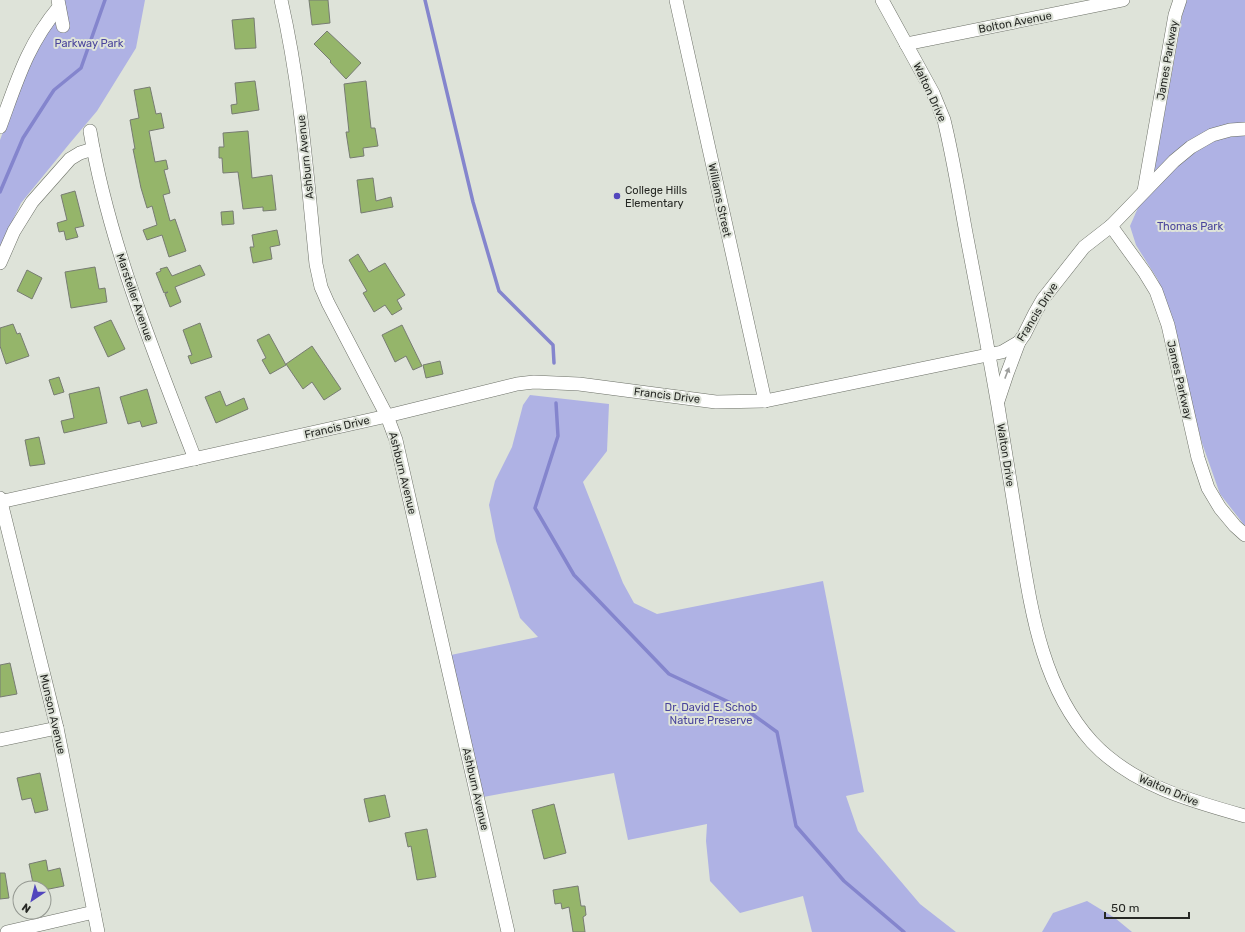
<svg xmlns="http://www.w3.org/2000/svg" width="1245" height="932" viewBox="0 0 1245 932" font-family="Rubik,sans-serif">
  <rect width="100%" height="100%" fill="#dee3d9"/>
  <g fill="#afb2e4">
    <polygon points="65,0 145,0 136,48 97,111 70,143 21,203 0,247 0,140 29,63"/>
    <polygon points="1185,0 1245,0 1245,526 1220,494 1202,443 1158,280 1136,245 1130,226 1154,171"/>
    <polygon points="530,395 609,404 607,451 583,482 623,583 634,603 657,614 823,581 864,792 846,796 858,831 920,904 956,932 812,932 803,896 740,913 710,881 706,841 707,824 628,840 614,773 478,798 446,656 538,637 520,618 496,541 489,505 495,481 512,447 523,405"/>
    <polygon points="1087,901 1115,918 1132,932 1042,932 1053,913"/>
  </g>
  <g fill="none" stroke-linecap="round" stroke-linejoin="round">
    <g stroke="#8485cd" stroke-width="3.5">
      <polyline points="425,0 473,202 499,291 553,345 554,363"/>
      <polyline points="0,192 23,138 50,96 54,90 81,68 105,0"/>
      <polyline points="556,403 558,436 535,508 574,575 669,674 748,711 777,732 796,826 844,881 904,932"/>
    </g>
  </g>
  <g fill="#95b56a" stroke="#777c72">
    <polygon points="309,0 328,0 330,23 312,25"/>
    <polygon points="254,18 256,48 235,49 232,20"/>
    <polygon points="327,31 361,63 346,79 330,62 331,61 314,44"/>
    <polygon points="255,81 259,110 232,114 231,105 237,104 235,83"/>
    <polygon points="366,81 371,128 375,128 378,146 363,148 364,156 350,158 346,132 349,132 344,84"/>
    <polygon points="150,87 156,114 161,113 164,128 149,131 155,162 166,160 168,169 164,170 170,193 163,195 170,221 175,219 186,251 169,257 162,235 147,240 143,230 157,225 152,206 147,208 141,188 133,149 135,149 130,120 139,118 134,90"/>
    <polygon points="248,131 252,178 272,175 276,210 263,211 263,207 243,209 238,172 223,173 222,158 219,158 219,147 224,147 223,133"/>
    <polygon points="373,178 376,201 391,197 393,207 361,213 357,180"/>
    <polygon points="75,191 84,226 75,228 78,237 66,240 64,231 59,232 57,223 67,220 61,195"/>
    <polygon points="233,211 234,224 222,225 221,212"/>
    <polygon points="277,230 280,245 270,247 272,259 253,263 250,247 254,247 252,235"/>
    <polygon points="358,254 369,272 385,263 405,295 397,300 402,309 392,315 385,305 374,312 363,293 367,291 349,260"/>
    <polygon points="200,265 205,275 175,287 181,302 170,307 165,294 168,292 164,293 156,273 161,271 160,269 167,267 172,276"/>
    <polygon points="95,267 99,289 105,288 107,302 71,308 65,272"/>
    <polygon points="27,270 42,278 32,299 17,291"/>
    <polygon points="111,320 125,349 108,357 94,327"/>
    <polygon points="200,323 212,357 191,364 188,356 192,355 183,330"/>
    <polygon points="13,324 17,334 20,333 29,356 6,364 0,346 0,328"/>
    <polygon points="402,325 422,366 413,370 406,356 395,362 382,335"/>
    <polygon points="269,334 286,365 270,374 262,360 266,358 257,340"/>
    <polygon points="312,346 341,389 324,400 312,382 303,389 286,364"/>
    <polygon points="440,361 443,374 426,378 423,365"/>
    <polygon points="59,377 64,392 54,395 49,380"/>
    <polygon points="99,387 107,423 64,433 61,421 74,418 69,394"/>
    <polygon points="147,389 157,423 142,427 140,421 128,424 120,397"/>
    <polygon points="220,391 226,406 244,398 248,409 216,423 205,397"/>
    <polygon points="39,437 45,464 30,466 25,440"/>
    <polygon points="10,663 17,694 0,697 0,665"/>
    <polygon points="40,773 48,810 35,813 31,798 22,800 17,778"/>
    <polygon points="385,795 390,817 369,822 364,799"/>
    <polygon points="554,804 566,853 544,859 532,810"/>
    <polygon points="427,829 436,877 417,880 411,846 408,847 405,833"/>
    <polygon points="46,860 48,871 60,868 64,886 44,890 44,888 34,888 29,864"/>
    <polygon points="0,873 5,873 9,898 0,899"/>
    <polygon points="578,886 581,906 585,906 586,915 583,917 585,932 573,932 569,907 562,909 561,903 555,904 553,890"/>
  </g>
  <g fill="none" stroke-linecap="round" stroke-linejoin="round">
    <defs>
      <g id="minor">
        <polyline points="58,0 63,26"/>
        <path d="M281 0C301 87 307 176 316 264L321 287 328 303 387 416 396 440 508 932"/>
        <polyline points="676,0 765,401"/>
        <path d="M882 0 933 93 944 120C953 157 959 195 966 233 977 290 988 348 998 406 1005 450 1012 493 1019 536 1031 608 1041 686 1092 742 1132 785 1191 801 1245 816"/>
        <polyline points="906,44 1123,0"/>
        <path d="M0 127C17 81 27 45 59 7"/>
        <path d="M90 131C109 244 154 352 195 459"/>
        <polyline points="1144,191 1175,15 1180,0"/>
        <polyline points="1111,226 1145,273 1156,291 1168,325 1198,458 1208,488 1220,508 1235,526 1245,535"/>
        <polyline points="0,263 14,231 32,202 70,159 80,153 93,149"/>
        <polyline points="998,401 1007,374 1019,342"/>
        <polyline points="0,498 57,728 98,932"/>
        <polyline points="0,502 387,416 517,384 534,382 579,384 716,402 765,401 1002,352 1019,342 1024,335 1035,313 1043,299 1084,247 1111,226 1174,161 1191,147 1212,135 1230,130 1245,129"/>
        <polyline points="0,740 57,728"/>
        <polyline points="7,932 94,912"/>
      </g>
    </defs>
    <use href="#minor" stroke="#6c7067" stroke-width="14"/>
    <use href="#minor" stroke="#fff" stroke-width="13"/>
  </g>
  <defs><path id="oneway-solid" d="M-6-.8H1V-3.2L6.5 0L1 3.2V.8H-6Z"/></defs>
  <use fill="#9d9e9c" href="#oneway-solid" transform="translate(1007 373) rotate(-69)"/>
  <circle fill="#5246bd" stroke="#dee3d9" stroke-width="1.5" cx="617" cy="196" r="4"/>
  <g text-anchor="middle" stroke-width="4" stroke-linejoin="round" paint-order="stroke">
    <g font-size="11" fill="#262824" stroke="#dee3d9">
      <text transform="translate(1015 22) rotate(-11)" y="4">Bolton Avenue</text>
      <text transform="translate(1167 60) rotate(-80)" y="4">James Parkway</text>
      <text transform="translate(930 92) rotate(65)" y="4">Walton Drive</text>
      <text transform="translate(305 157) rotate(-96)" y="4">Ashburn Avenue</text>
      <text transform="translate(720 200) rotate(78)" y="4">Williams Street</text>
      <text transform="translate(135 297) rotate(71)" y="4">Marsteller Avenue</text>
      <text transform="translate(1037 312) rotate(-58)" y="4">Francis Drive</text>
      <text transform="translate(1180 380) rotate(77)" y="4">James Parkway</text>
      <text transform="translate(667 395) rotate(7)" y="4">Francis Drive</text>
      <text transform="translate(337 427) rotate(-13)" y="4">Francis Drive</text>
      <text transform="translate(1006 455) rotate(81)" y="4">Walton Drive</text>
      <text transform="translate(403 473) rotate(76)" y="4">Ashburn Avenue</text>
      <text transform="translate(53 714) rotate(77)" y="4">Munson Avenue</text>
      <text transform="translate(476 789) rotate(77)" y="4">Ashburn Avenue</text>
      <text transform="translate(1169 790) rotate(23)" y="4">Walton Drive</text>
    </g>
    <g font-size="11" fill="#4a459c" stroke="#dee3d9">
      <text x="89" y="47">Parkway Park</text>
      <text x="1190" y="230">Thomas Park</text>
      <text x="711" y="711">Dr. David E. Schob<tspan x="711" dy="13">Nature Preserve</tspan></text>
    </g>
    <g font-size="11" fill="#262824" stroke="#dee3d9" text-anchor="start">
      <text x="625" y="194">College Hills<tspan x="625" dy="13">Elementary</tspan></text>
    </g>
  </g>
  <g transform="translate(32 900) rotate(215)"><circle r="19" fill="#dee3d9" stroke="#949891"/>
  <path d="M0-3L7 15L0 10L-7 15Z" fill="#5246bd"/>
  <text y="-6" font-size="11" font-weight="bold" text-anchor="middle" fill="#262824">N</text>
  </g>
  <path d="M1105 912v6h84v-6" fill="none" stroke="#262824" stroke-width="2"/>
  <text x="1111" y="912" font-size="12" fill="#262824" stroke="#dee3d9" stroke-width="3" paint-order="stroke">50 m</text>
</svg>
